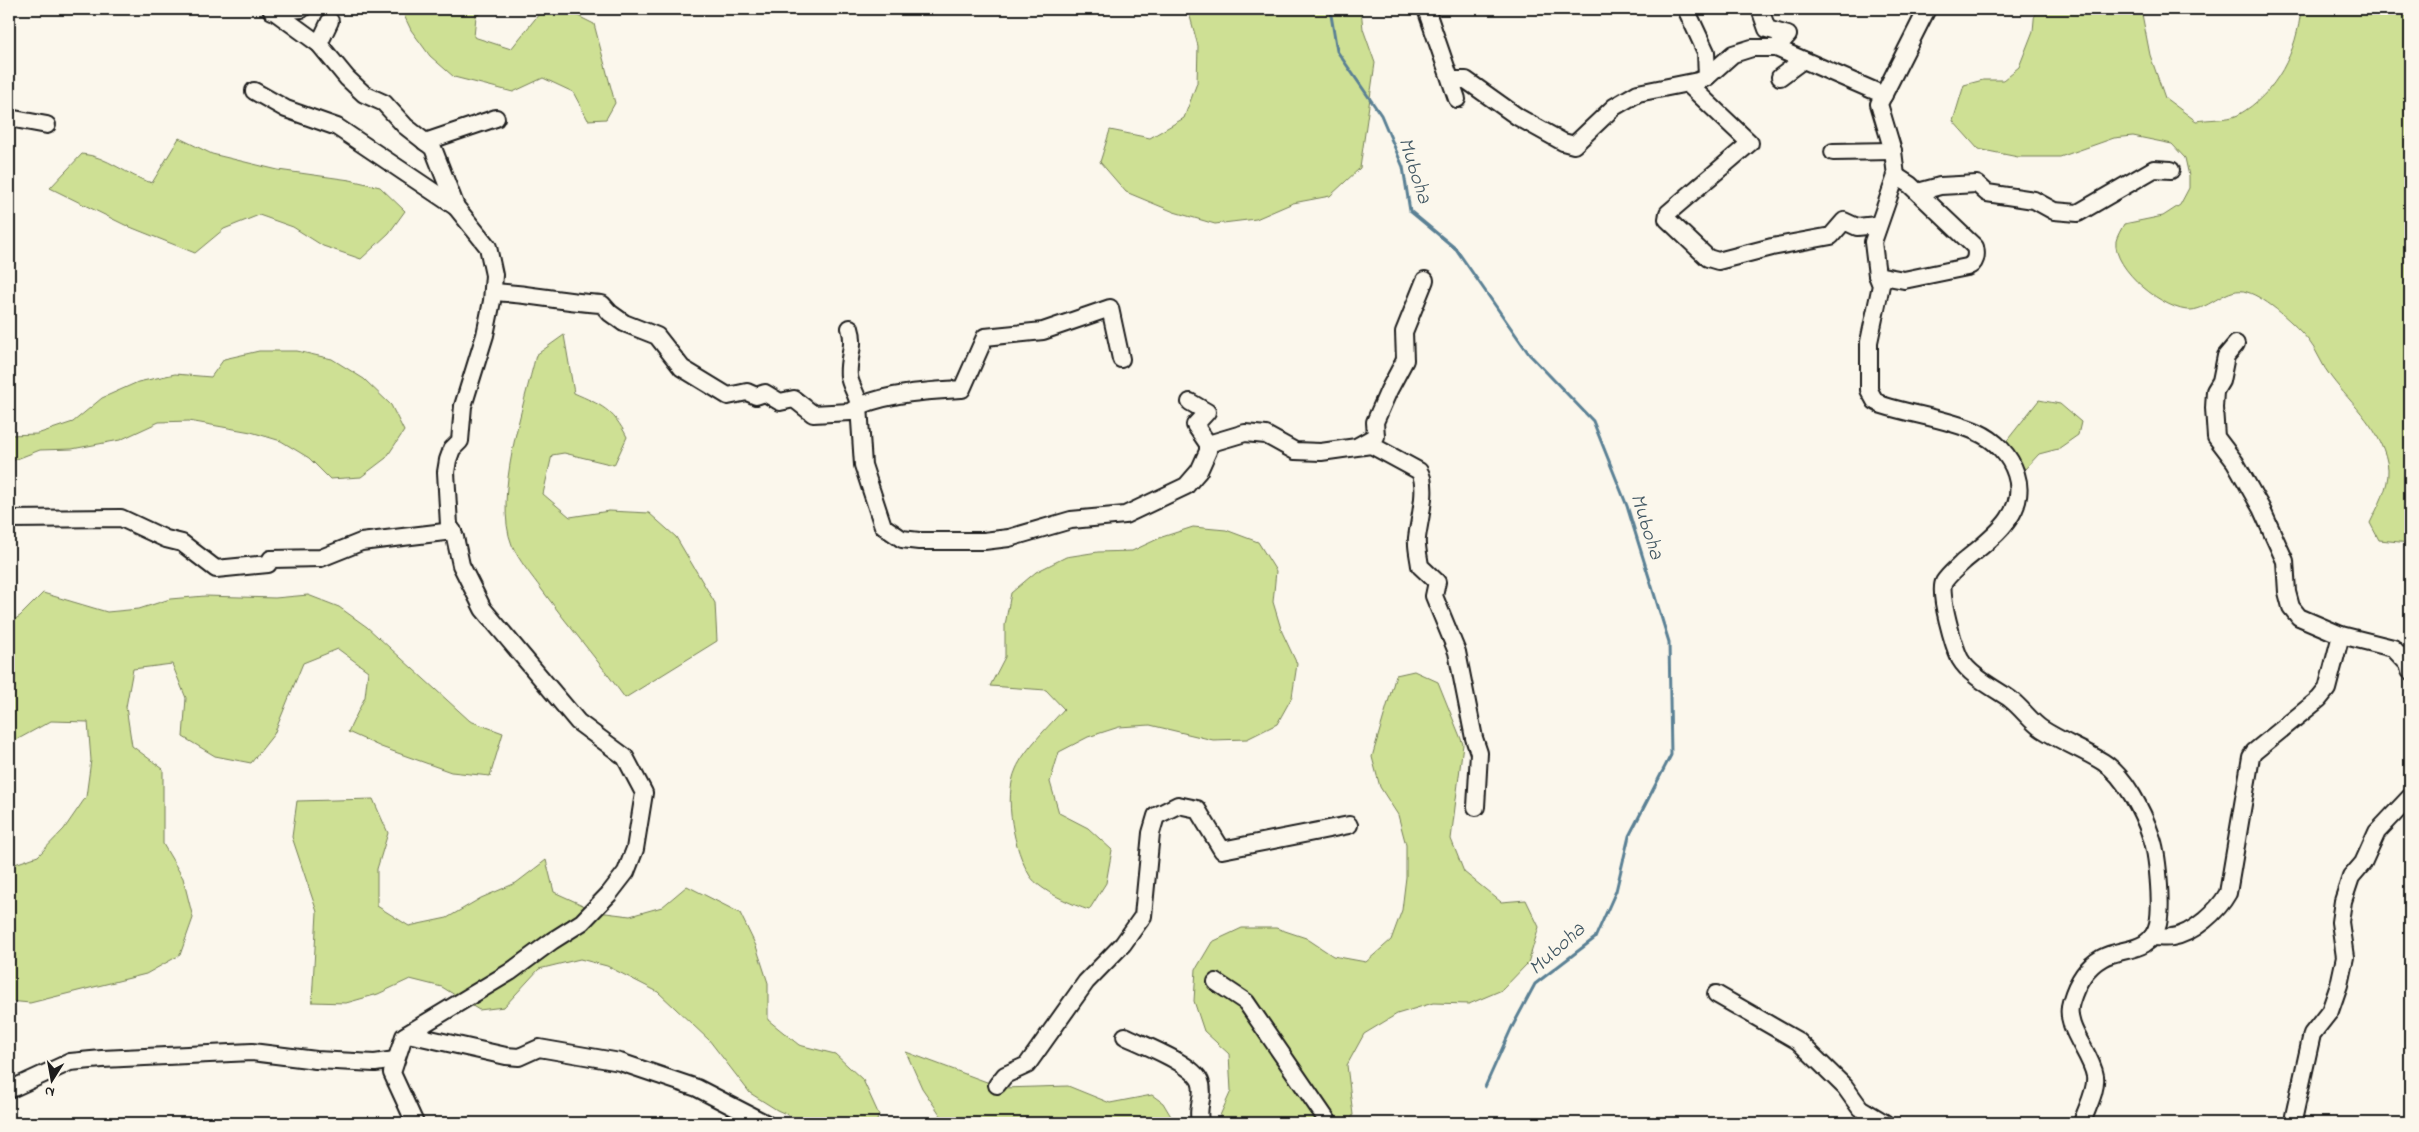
<svg xmlns="http://www.w3.org/2000/svg" width="2419" height="1132" viewBox="0 0 2419 1132" font-family="'Indie Flower',sans-serif">
  <rect width="100%" height="100%" fill="#fbf7ec"/>
  <filter id="ink" filterUnits="userSpaceOnUse"><feTurbulence type="fractalNoise" baseFrequency=".02" numOctaves="2"/><feDisplacementMap in="SourceGraphic" scale="10" xChannelSelector="R" yChannelSelector="G"/><feConvolveMatrix kernelMatrix="1 2 1 2 8 2 1 2 1" color-interpolation-filters="sRGB"/></filter>
  <g filter="url(#ink)">
    <g fill="#cee094" stroke="#757e58">
      <polygon points="401,9 487,9 476,16 474,37 511,49 539,14 570,12 594,24 615,103 606,119 588,120 573,92 543,78 513,92 454,77 430,56 411,30"/>
      <polygon points="1188,9 1361,9 1363,29 1375,63 1360,168 1330,196 1293,203 1256,219 1215,224 1174,212 1126,192 1100,162 1110,130 1150,138 1184,118 1197,83 1198,46"/>
      <path d="M2035 9H2141L2150 55 2165 98 2196 121C2208 119 2228 120 2238 115 2277 93 2297 51 2301 9H2410V543L2379 540 2370 523C2378 506 2389 488 2388 469 2385 432 2351 404 2331 377 2322 366 2318 352 2309 341 2296 325 2267 298 2247 292 2228 285 2210 309 2191 310 2166 312 2112 269 2116 241 2117 236 2122 228 2124 224L2163 216 2180 205 2189 188V176L2185 158 2172 144 2133 136 2114 138 2060 157H2018L1978 149 1953 121 1964 85 1983 80H2003L2019 67 2033 31Z"/>
      <path d="M179 138 212 154 278 170 350 180 380 187 405 211 389 233 361 259 323 246 293 227 259 215 224 229 195 253 125 225 50 188 82 154C107 156 127 176 152 183Z"/>
      <path d="M564 335 574 393C601 405 613 409 627 437L614 465 564 453 552 455 543 494 570 517 609 511 649 513 676 537 715 603 717 641 625 698C599 661 569 627 542 590 532 576 519 561 512 545 493 498 524 404 536 355Z"/>
      <polygon points="259,351 297,351 332,359 364,379 391,405 404,431 386,458 361,477 330,479 309,458 281,441 251,432 189,421 159,422 120,440 72,449 40,450 9,462 9,435 37,434 73,422 102,398 138,382 175,374 211,377 224,359"/>
      <polygon points="2039,400 2060,404 2081,422 2078,435 2058,449 2039,454 2025,469 2005,443"/>
      <path d="M1193 527 1226 530 1258 542 1276 571 1273 602 1282 632 1297 664 1292 697 1277 724 1247 739 1213 740 1150 725 1119 727 1088 737 1059 752 1050 782 1059 813 1088 828 1112 850 1106 883 1089 910C1073 905 1040 891 1030 876 1014 850 1003 798 1016 769 1024 750 1050 725 1064 709L1046 690 990 686 1005 657V625L1011 593 1036 572 1066 557 1098 552 1132 551 1162 537Z"/>
      <polygon points="43,593 107,612 139,609 170,599 205,596 275,598 308,595 339,607 367,627 470,721 503,733 490,776 451,772 381,747 348,732 365,697 368,671 338,649 303,663 274,734 251,763 215,756 183,737 186,698 172,664 133,669 126,707 132,746 163,769 163,844 183,878 193,918 180,955 146,974 30,1003 9,1001 9,866 38,856 64,829 86,797 91,760 88,722 51,721 9,744 9,623 20,616"/>
      <polygon points="1414,671 1438,682 1463,744 1451,839 1464,872 1501,902 1526,900 1539,927 1528,963 1502,990 1469,1004 1433,1003 1397,1014 1364,1034 1347,1065 1353,1115 1348,1123 1203,1123 1218,1120 1231,1091 1229,1054 1204,1031 1194,1001 1196,969 1212,942 1242,928 1276,928 1306,938 1333,956 1366,962 1391,940 1402,910 1406,877 1406,845 1398,815 1380,787 1372,757 1396,675"/>
      <polygon points="373,799 388,833 377,869 377,906 409,926 447,918 481,898 516,883 546,860 554,892 598,912 630,916 662,907 687,886 740,913 756,946 768,983 768,1020 799,1045 835,1054 863,1080 879,1115 876,1123 806,1123 777,1110 750,1093 709,1040 658,992 607,966 580,959 539,969 504,1007 479,1010 442,987 410,979 378,994 346,1003 312,1002 317,912 292,837 297,801"/>
      <polygon points="906,1052 1003,1088 1068,1086 1110,1103 1152,1095 1163,1103 1175,1123 946,1123 922,1088"/>
    </g>
    <g fill="none" stroke-linecap="round" stroke-linejoin="round">
      <polyline stroke="#5a8094" stroke-width="3" points="1330,9 1337,51 1381,115 1403,167 1410,211 1456,249 1529,354 1593,421 1627,506 1669,642 1671,755 1629,836 1616,891 1595,938 1535,984 1511,1029 1485,1087"/>
      <defs>
        <g id="minor">
          <polyline points="271,9 319,44 347,78 364,94 384,103 405,126 433,148 456,207 488,247 494,275 492,301 485,335 463,406 460,441 452,449 448,460 446,472 449,525 455,537 461,565 483,609 578,722 625,757 644,793 635,849 626,872 609,894 582,922 552,941 510,972 404,1036 392,1073 415,1123"/>
          <polyline points="1426,9 1457,99"/>
          <polyline points="1686,9 1706,52 1707,77"/>
          <polyline points="1760,9 1767,29 1788,35 1776,48"/>
          <path d="M1927 9 1879 104 1893 151 1896 176 1873 242 1877 275 1881 285 1869 342V390L1875 401 1882 405C1913 415 1948 419 1977 432 1995 440 2010 455 2016 474 2029 514 1990 539 1964 561 1958 567 1948 575 1944 582 1938 593 1954 647 1960 659 1970 676 1994 688 2010 699 2022 708 2030 721 2042 729 2062 742 2084 750 2103 762 2125 776 2143 812 2151 836 2158 853 2162 906 2158 924 2151 954 2121 947 2102 958 2086 967 2076 985 2071 1002 2063 1027 2091 1052 2095 1076 2097 1091 2086 1109 2082 1123"/>
          <polyline points="272,11 302,9"/>
          <polyline points="319,44 330,21"/>
          <polyline points="1780,77 1803,60"/>
          <polyline points="1451,80 1466,80 1518,117 1563,142 1574,145 1614,107 1638,93 1698,81 1707,77 1733,54 1752,48 1776,48 1884,95"/>
          <polyline points="1688,84 1750,143 1668,213 1667,219 1708,258 1718,261 1772,247 1831,236 1844,221 1857,227 1877,225"/>
          <polyline points="254,91 286,109 337,127 456,207"/>
          <polyline points="9,118 47,125"/>
          <polyline points="425,142 496,118"/>
          <polyline points="1833,152 1893,151"/>
          <polyline points="1918,192 1940,186 1977,184 1987,193 2034,200 2054,211 2078,213 2154,169 2171,170"/>
          <path d="M1877 275 1904 280 1967 267C1976 264 1977 255 1975 247L1910 185 1896 176"/>
          <path d="M493 292C530 294 565 302 602 304L610 313 624 323 657 336 682 368 728 396 747 392 756 396 765 393 780 402 794 399 813 414 850 412 859 406 863 465 883 526 902 539 919 541H984L1009 538 1071 520 1125 515 1186 486 1199 471 1208 451V444L1195 425 1207 412 1190 402"/>
          <path d="M850 328C856 346 847 359 849 376 850 386 858 395 859 406 891 393 927 391 962 389L985 337 1043 331 1110 308 1121 359"/>
          <polyline points="2236,344 2226,356 2221,381 2215,391 2214,408 2216,437 2235,462 2261,508 2285,561 2287,592 2291,607 2299,617 2341,635 2393,648 2408,664 2410,671"/>
          <path d="M1208 444 1245 433 1266 435 1295 451 1321 452 1371 445 1419 471C1429 486 1419 520 1417 538 1416 547 1419 557 1420 566L1437 582 1434 596 1457 652 1474 738 1479 753 1476 807"/>
          <polyline points="1358,446 1376,436 1375,422 1389,390 1405,360 1404,332 1425,280"/>
          <polyline points="9,519 121,518 166,539 182,543 216,569 268,564 271,559 321,558 361,542 453,531"/>
          <path d="M2152 937C2158 937 2166 938 2172 937 2193 934 2218 911 2228 893L2251 757 2254 752 2319 699 2327 689 2341 635"/>
          <polyline points="1216,982 1246,1002 1329,1123"/>
          <polyline points="1716,994 1798,1041 1845,1087 1860,1108 1885,1123"/>
          <polyline points="408,1034 506,1056 519,1057 539,1048 620,1062 697,1088 765,1123"/>
          <path d="M1125 1036C1143 1045 1192 1063 1200 1081 1206 1095 1195 1110 1201 1123"/>
          <polyline points="997,1085 1005,1075 1027,1065 1086,982 1123,944 1143,916 1151,833 1156,816 1178,805 1197,809 1222,850 1349,825"/>
          <polyline points="9,1090 70,1062 102,1059 252,1052 316,1060 375,1063 395,1060"/>
          <polyline points="2296,1123 2294,1116 2312,1034 2330,1011 2339,985 2345,957 2340,922 2343,901 2351,877 2363,863 2377,832 2410,797"/>
        </g>
      </defs>
      <use href="#minor" stroke="#1c1c1c" stroke-width="20"/>
      <use href="#minor" stroke="#fbf7ec" stroke-width="16"/>
    </g>
  </g>
  <g text-anchor="middle" stroke-width="4" stroke-linejoin="round" paint-order="stroke">
    <g font-size="21" font-style="italic" fill="#405662" stroke="#fbf7ec">
      <text transform="translate(1416 170) rotate(72)" y="7">Muboha</text>
      <text transform="translate(1648 526) rotate(72)" y="7">Muboha</text>
      <text transform="translate(1556 948) rotate(-42)" y="7">Muboha</text>
    </g>
  </g>
  <rect width="2419" height="1132" fill="none" stroke="#fbf7ec" stroke-width="30"/>
  <rect x="15" y="15" width="2389" height="1102" fill="none" stroke="#1c1c1c" stroke-width="2" filter="url(#ink)"/>
  <g transform="translate(52 1080) rotate(191)" stroke="#fbf7ec" stroke-width="4" paint-order="stroke">
  <path d="M0-4L9 19L0 12L-9 19Z" fill="#1c1c1c"/>
  <text y="-8" font-size="14" font-weight="bold" text-anchor="middle" fill="#1c1c1c">N</text>
  </g>
</svg>
